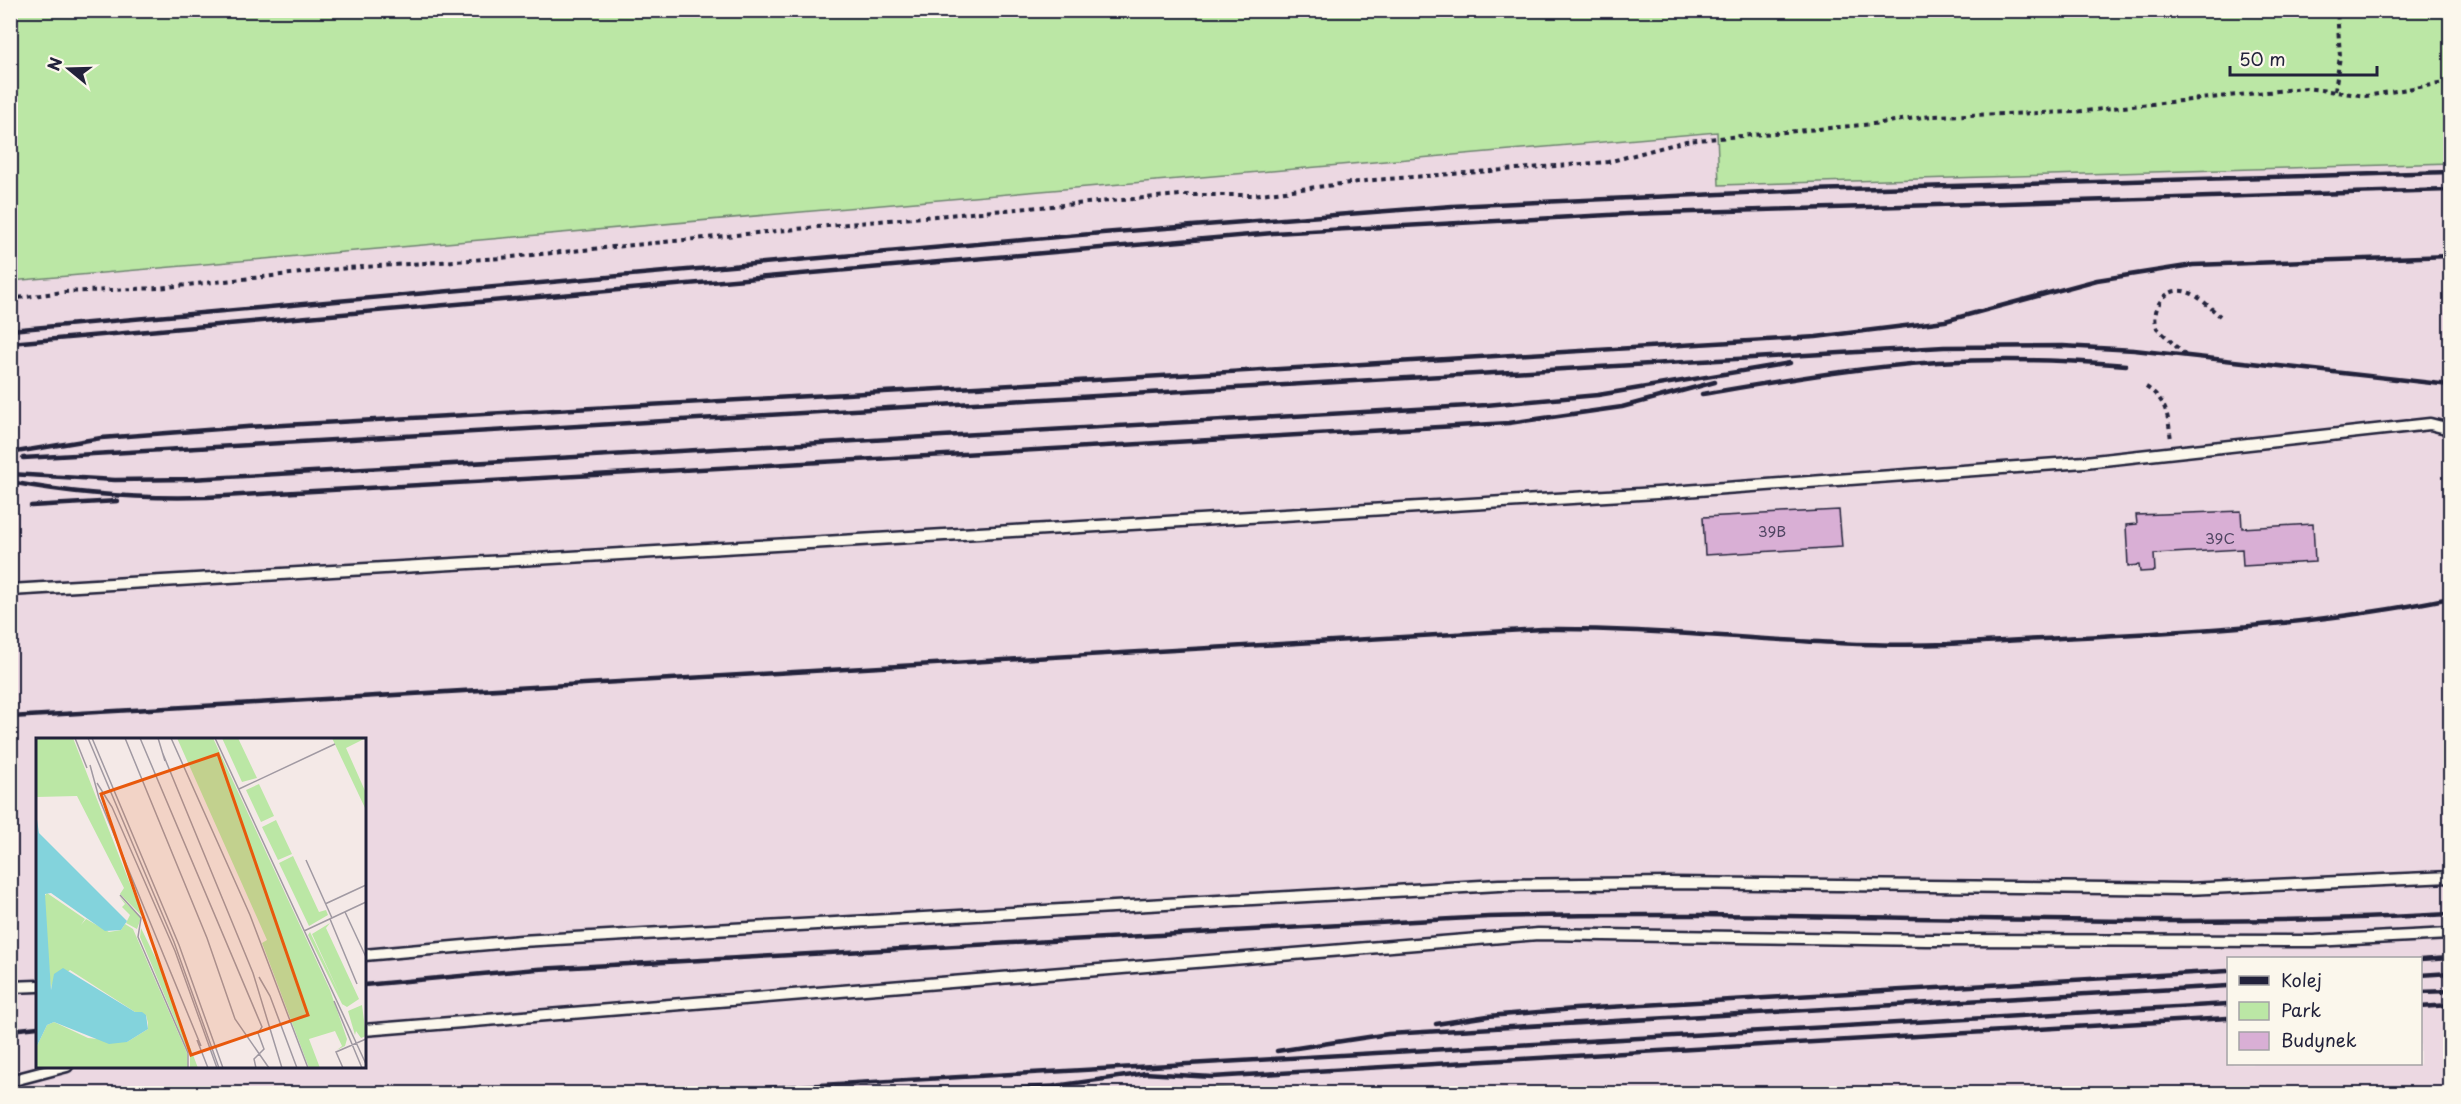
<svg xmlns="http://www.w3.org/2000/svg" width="2461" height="1104" viewBox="0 0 2461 1104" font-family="'Playpen Sans',sans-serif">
  <rect width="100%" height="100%" fill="#f4e9e7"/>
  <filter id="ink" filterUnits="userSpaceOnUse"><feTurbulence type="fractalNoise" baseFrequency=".0167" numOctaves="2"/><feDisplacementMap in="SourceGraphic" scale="12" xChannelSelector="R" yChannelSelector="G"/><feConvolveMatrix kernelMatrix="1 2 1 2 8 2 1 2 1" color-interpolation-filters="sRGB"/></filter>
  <g filter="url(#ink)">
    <path fill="#ecd8e2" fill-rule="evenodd" d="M2450 72V1090L2383 1094H1355L1194 1087 1092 1094H11V281L2326 77ZM38 740H364V1066H38ZM2228 958H2420V1064H2228Z"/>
    <g fill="#bbe7a5" stroke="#6e8470" stroke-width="1.5">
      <polygon points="11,10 2450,11 2450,163 1719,185 1717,132 11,281"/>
      <polygon points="1194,1087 1355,1093 1092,1093"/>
    </g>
    <g fill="#d9afd5" stroke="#22223b" stroke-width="1.5">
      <polygon points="1839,510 1842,547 1705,555 1703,517"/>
      <polygon points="2241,511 2242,528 2313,524 2315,562 2243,566 2242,549 2154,554 2155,571 2140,572 2139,565 2128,566 2126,525 2137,524 2136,515"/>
    </g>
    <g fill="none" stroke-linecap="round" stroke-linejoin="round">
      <defs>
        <g id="service">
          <polyline points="10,590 1657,493 2085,462 2430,424 2446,428 2450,434"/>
          <polyline points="364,955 521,941 1499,885 1670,883 2187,889 2450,877"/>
          <polyline points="10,987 38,986"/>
          <polyline points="364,1030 1538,934 1927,940 2313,941 2450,934"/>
          <polyline points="10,1081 67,1066"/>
        </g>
      </defs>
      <use href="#service" stroke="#22223b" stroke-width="15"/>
      <g stroke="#22223b" stroke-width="4" stroke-dasharray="4.5 4.5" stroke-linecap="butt">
        <polyline points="2335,91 2340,56 2337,10"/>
        <polyline points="10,299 63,292 158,288 348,268 501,258 889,220 1180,195 1252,195 1374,180 1608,162 1686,141 1873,124 1931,116 2074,112 2306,88 2366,96 2450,82"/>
        <path d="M2185 355 2157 328C2150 308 2166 283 2190 293 2201 297 2211 309 2220 316"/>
        <path d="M2146 387C2167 400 2168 416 2171 440"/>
      </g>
      <use href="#service" stroke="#fbf7ec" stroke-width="10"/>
      <g stroke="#22223b" stroke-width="4.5">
        <polyline points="10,330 1102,233 1452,206 1809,190 2450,172"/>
        <polyline points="10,343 1273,233 1627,214 2450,190"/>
        <path d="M1702 394C1780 381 1859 367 1938 362 2001 358 2064 360 2126 365"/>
        <polyline points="10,453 101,438 246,427 994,386 1816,337 1945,321 2097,280 2193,265 2450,256"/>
        <polyline points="23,458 1944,347 2063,346 2134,350 2450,385"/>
        <polyline points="10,474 115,480 191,479 1486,405 1598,395 1790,363"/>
        <path d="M10 482C75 494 142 499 207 497L1509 423 1622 407 1715 382"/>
        <polyline points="31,506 118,501"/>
        <path d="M10 717 1542 629C1677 627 1813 649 1948 644 2116 634 2285 632 2450 598"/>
        <polyline points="2420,960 2450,958"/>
        <polyline points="2420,975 2450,973"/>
        <path d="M364 985 537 969 1488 917C1808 908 2130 932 2450 914"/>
        <polyline points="2420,992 2450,991"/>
        <polyline points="2420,1007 2450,1005"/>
        <polyline points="1436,1024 1488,1016 1575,1009 2228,971"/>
        <polyline points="10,1030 38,1027"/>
        <polyline points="1277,1051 1388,1034 2228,986"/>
        <polyline points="1144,1073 1212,1077 2228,1018"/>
        <polyline points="1055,1086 1147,1073"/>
        <polyline points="666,1094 2228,1004"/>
        <polyline points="922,1094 1062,1086"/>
      </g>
    </g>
  </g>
  <g text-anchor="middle" stroke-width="4.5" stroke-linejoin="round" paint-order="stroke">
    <g font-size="15" fill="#504562">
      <text x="1772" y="537">39B</text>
      <text x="2220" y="544">39C</text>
    </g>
  </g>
  <g transform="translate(36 738)">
    <rect width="330" height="330" fill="#f4e9e7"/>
    <path d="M0 0H37L116 202 106 178 84 156 88 150 41 58 0 59ZM141 0H177L294 252 311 301 309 308 301 312 306 308 299 293 273 301 284 330H273L226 205 231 202ZM186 0H202L221 40 206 44ZM296 0H330L310 10 330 55V72ZM223 46 238 78 225 84 210 52ZM240 82 256 116 242 122 226 89ZM257 118 283 174 290 172 292 177 273 188 243 125ZM11 155 49 181 45 187 50 181 73 194 85 192 89 186 97 191 151 315 152 330H0V310L11 287 18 284 52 300 91 304 112 291V285L110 277 99 274 34 232 16 246 15 252 7 160ZM83 158 105 180 101 191 90 185 94 177 86 169 89 166ZM294 185 290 190 323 261 311 269 306 266 308 270 272 197 274 194 304 257 276 196ZM105 190 122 225 162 330H154V318L104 199ZM326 267 330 298 325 300 320 293 319 297 312 273Z" fill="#bbe7a5"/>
    <path d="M0 75 3 95 91 183 85 192 69 193 15 155 9 156 15 252 18 236 27 230 99 274H106L110 277 112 291 91 304 73 306 18 284 11 287 0 310Z" fill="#83d3dc"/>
    <path fill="none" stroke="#a099a2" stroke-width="1.5" d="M39 0 51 30M52 0 138 204 183 330M56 0 143 207 187 330M89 0 171 200 199 281 233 330M104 0 226 289 222 295 228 311 218 321 220 330M122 0 129 23M135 0 214 177 272 330M179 0 330 326M127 16 217 235 246 330M54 27 63 60 165 308M61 45 76 69 139 213 181 330M203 51 299 6M270 122 296 180M84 157 105 180 102 199 152 315V330M289 166 330 147M309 174 330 219M294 181 321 246M268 193 330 164M223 239 234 258 261 330M298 263 326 330M161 302 172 330M307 330 300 314 330 301"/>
    <path fill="#e8590c" fill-opacity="0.15" stroke="#e8590c" stroke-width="3" d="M182 16 272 277 155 317 65 56Z"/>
    <rect width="330" height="330" fill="none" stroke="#22223b" stroke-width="3"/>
  </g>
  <rect width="2461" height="1104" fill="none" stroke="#fbf7ec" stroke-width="36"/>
  <rect x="18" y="18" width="2425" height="1068" fill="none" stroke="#22223b" stroke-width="2" filter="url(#ink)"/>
  <rect x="2227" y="957" width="195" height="108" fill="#fbf7ec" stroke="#a4a2a5" stroke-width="1.5"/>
  <rect x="2239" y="976" width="30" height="9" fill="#22223b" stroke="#a4a2a5" stroke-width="1.5"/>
  <text x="2281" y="987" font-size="18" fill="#22223b">Kolej</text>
  <rect x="2239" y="1002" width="30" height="18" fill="#bbe7a5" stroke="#a4a2a5" stroke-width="1.5"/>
  <text x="2281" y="1017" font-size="18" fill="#22223b">Park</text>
  <rect x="2239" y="1032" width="30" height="18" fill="#d9afd5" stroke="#a4a2a5" stroke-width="1.5"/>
  <text x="2281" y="1047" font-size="18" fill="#22223b">Budynek</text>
  <g transform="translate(69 69) rotate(289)" stroke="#fbf7ec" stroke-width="4.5" paint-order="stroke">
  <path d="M0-4.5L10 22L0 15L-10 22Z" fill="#22223b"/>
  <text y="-9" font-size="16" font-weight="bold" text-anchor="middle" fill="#22223b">N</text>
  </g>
  <path d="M2230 66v9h147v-9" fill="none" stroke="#22223b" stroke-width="3"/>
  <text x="2239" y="66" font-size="18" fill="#22223b" stroke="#fbf7ec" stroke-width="4.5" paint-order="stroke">50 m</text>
</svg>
